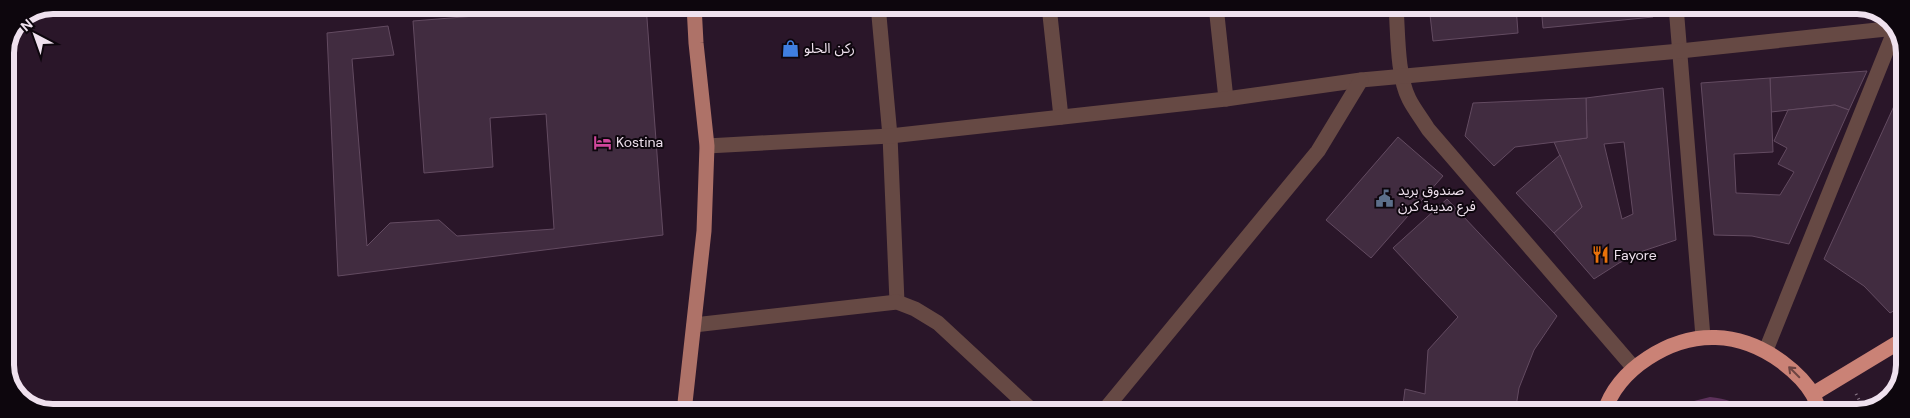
<svg xmlns="http://www.w3.org/2000/svg" width="1910" height="418" viewBox="0 0 1910 418" font-family="'DM Sans','Noto Sans Arabic',sans-serif">
  <rect width="100%" height="100%" fill="#2a1629"/>
  <path fill="#5d325c" d="M1710 397C1726 399 1738 402 1751 413H1675L1694 401Z"/>
  <g fill="#412c40" stroke="#634b61" fill-rule="evenodd">
    <polygon points="613,5 646,5 663,235 338,276 327,33 388,26 394,55 352,59 367,246 390,223 439,220 457,236 554,229 546,114 490,118 493,167 424,173 413,21"/>
    <polygon points="1429,6 1516,6 1518,33 1433,41"/>
    <polygon points="1541,6 1652,6 1653,17 1543,28"/>
    <polygon points="1698,6 1730,6 1698,9"/>
    <polygon points="1867,71 1849,110 1835,105 1771,112 1770,78"/>
    <polygon points="1770,78 1773,152 1734,154 1736,193 1780,195 1794,172 1778,164 1787,148 1774,141 1788,110 1835,105 1849,110 1789,244 1752,236 1714,235 1701,83"/>
    <polygon points="1905,82 1904,305 1890,313 1864,286 1824,259"/>
    <path d="M1663 88 1676 240 1643 251 1619 263 1594 279 1554 233 1582 207 1554 142 1587 138 1586 98ZM1624 142 1633 214 1622 219 1604 144Z"/>
    <polygon points="1586,98 1587,138 1515,147 1494,166 1465,136 1473,103"/>
    <polygon points="1398,137 1443,176 1371,258 1326,220"/>
    <polygon points="1560,155 1582,207 1554,233 1516,193"/>
    <polygon points="1447,199 1557,316 1534,350 1519,388 1515,413 1402,413 1405,389 1425,394 1428,350 1458,317 1393,248"/>
  </g>
  <g fill="none" stroke-linecap="round" stroke-linejoin="round">
    <polyline stroke="#928191" stroke-width="3" stroke-dasharray="1 4" stroke-linecap="butt" points="1856,394 1862,405"/>
    <g stroke="#664944" stroke-width="15">
      <polyline points="132,5 189,9 233,5"/>
      <polyline points="878,5 890,136 897,302"/>
      <polyline points="1049,6 1061,117"/>
      <polyline points="1216,6 1226,99"/>
      <path d="M1396 6C1398 32 1397 76 1409 99 1414 109 1422 119 1428 129L1633 367"/>
      <polyline points="1676,6 1703,337"/>
      <polyline points="707,146 890,136 1226,99 1361,80 1680,51 1896,28"/>
      <polyline points="694,325 897,302 915,309 938,323 1035,413"/>
      <polyline points="1766,350 1896,27"/>
      <polyline points="1102,413 1318,151 1361,80"/>
    </g>
    <polyline stroke="#ae7268" stroke-width="15" points="684,412 704,231 707,146 696,43 694,5"/>
    <g stroke="#ca8276" stroke-width="15">
      <polyline points="1813,394 1904,339"/>
      <path d="M1604 413C1611 390 1628 371 1648 358 1692 329 1740 331 1782 362 1794 371 1806 382 1813 395 1816 401 1818 407 1820 413"/>
    </g>
  </g>
  <defs><path id="oneway-shaft" d="M-6 0H5M1.5-3L5.5 0L1.5 3" fill="none" stroke-width="1.6" stroke-linecap="round" stroke-linejoin="round" transform="scale(1.25)"/></defs>
  <use stroke="#6c4442" href="#oneway-shaft" transform="translate(1794 372) rotate(-135)"/>
  <defs>
    <symbol id="shop-bare" viewBox="-9 -9 18 18"><path d="M-5-2.5h2.3a2.7 3.5 0 0 1 5.4 0H5L5.5 6h-11ZM-1.5-2.5h3a1.5 2.3 0 0 0-3 0Z" fill="#3f7fe0" stroke="#0d060d" stroke-width="2.5" paint-order="stroke"/></symbol>
    <symbol id="hotel-bare" viewBox="-9 -9 18 18"><path d="M-6-4.5h1.5V1H6V5H4.5V3h-9V5H-6ZM-4 0a1.8 1.8 0 1 1 3.6 0ZM.5 0V-2.5h3Q6-2.5 6 0Z" fill="#d1479c" stroke="#0d060d" stroke-width="2.5" paint-order="stroke"/></symbol>
    <symbol id="civic-bare" viewBox="-9 -9 18 18"><path d="M-.6-6.5H3V-4.5H.6V-3L4-1V1h2V6H-6V1h2V-1L-.6-3ZM-1.2 2.5V6h2.4V2.5Z" fill="#5c6f8a" stroke="#0d060d" stroke-width="2.5" paint-order="stroke"/></symbol>
    <symbol id="restaurant-bare" viewBox="-9 -9 18 18"><path d="M-5-6h1v4h1v-4h1v4h1v-4h1v5L-1.5 .5V6h-2V.5L-5-1ZM5-6V6H3V1.5H1.5Q1.5-4 5-6Z" fill="#e8710a" stroke="#0d060d" stroke-width="2.5" paint-order="stroke"/></symbol>
  </defs>
  <g fill-rule="evenodd">
    <use href="#shop-bare" x="778" y="36" width="25" height="25"/>
    <use href="#hotel-bare" x="590" y="130" width="25" height="25"/>
    <use href="#civic-bare" x="1372" y="186" width="25" height="25"/>
    <use href="#restaurant-bare" x="1588" y="242" width="25" height="25"/>
  </g>
  <g text-anchor="middle" stroke-width="4" stroke-linejoin="round" paint-order="stroke">
    <g font-size="14" fill="#efe1ee" stroke="#0d060d" text-anchor="start">
      <text x="804" y="53">ركن الحلو</text>
      <text x="616" y="147">Kostina</text>
      <text x="1398" y="195">صندوق بريد<tspan x="1398" dy="16">فرع مدينة كرن</tspan></text>
      <text x="1614" y="260">Fayore</text>
    </g>
  </g>
  <path d="M0 0H1910V418H0ZM53 14H1857A39 39 0 0 1 1896 53V365A39 39 0 0 1 1857 404H53A39 39 0 0 1 14 365V53A39 39 0 0 1 53 14Z" fill="#0d060d" fill-rule="evenodd"/>
  <path fill="none" stroke="#efe1ee" stroke-width="6" d="M53 14H1857A39 39 0 0 1 1896 53V365A39 39 0 0 1 1857 404H53A39 39 0 0 1 14 365V53A39 39 0 0 1 53 14Z"/>
  <g transform="translate(35 35) rotate(319)" stroke="#0d060d" stroke-width="4" paint-order="stroke">
  <path d="M0-4L9 19L0 12L-9 19Z" fill="#efe1ee"/>
  <text y="-8" font-size="14" font-weight="bold" text-anchor="middle" fill="#efe1ee">N</text>
  </g>
</svg>
